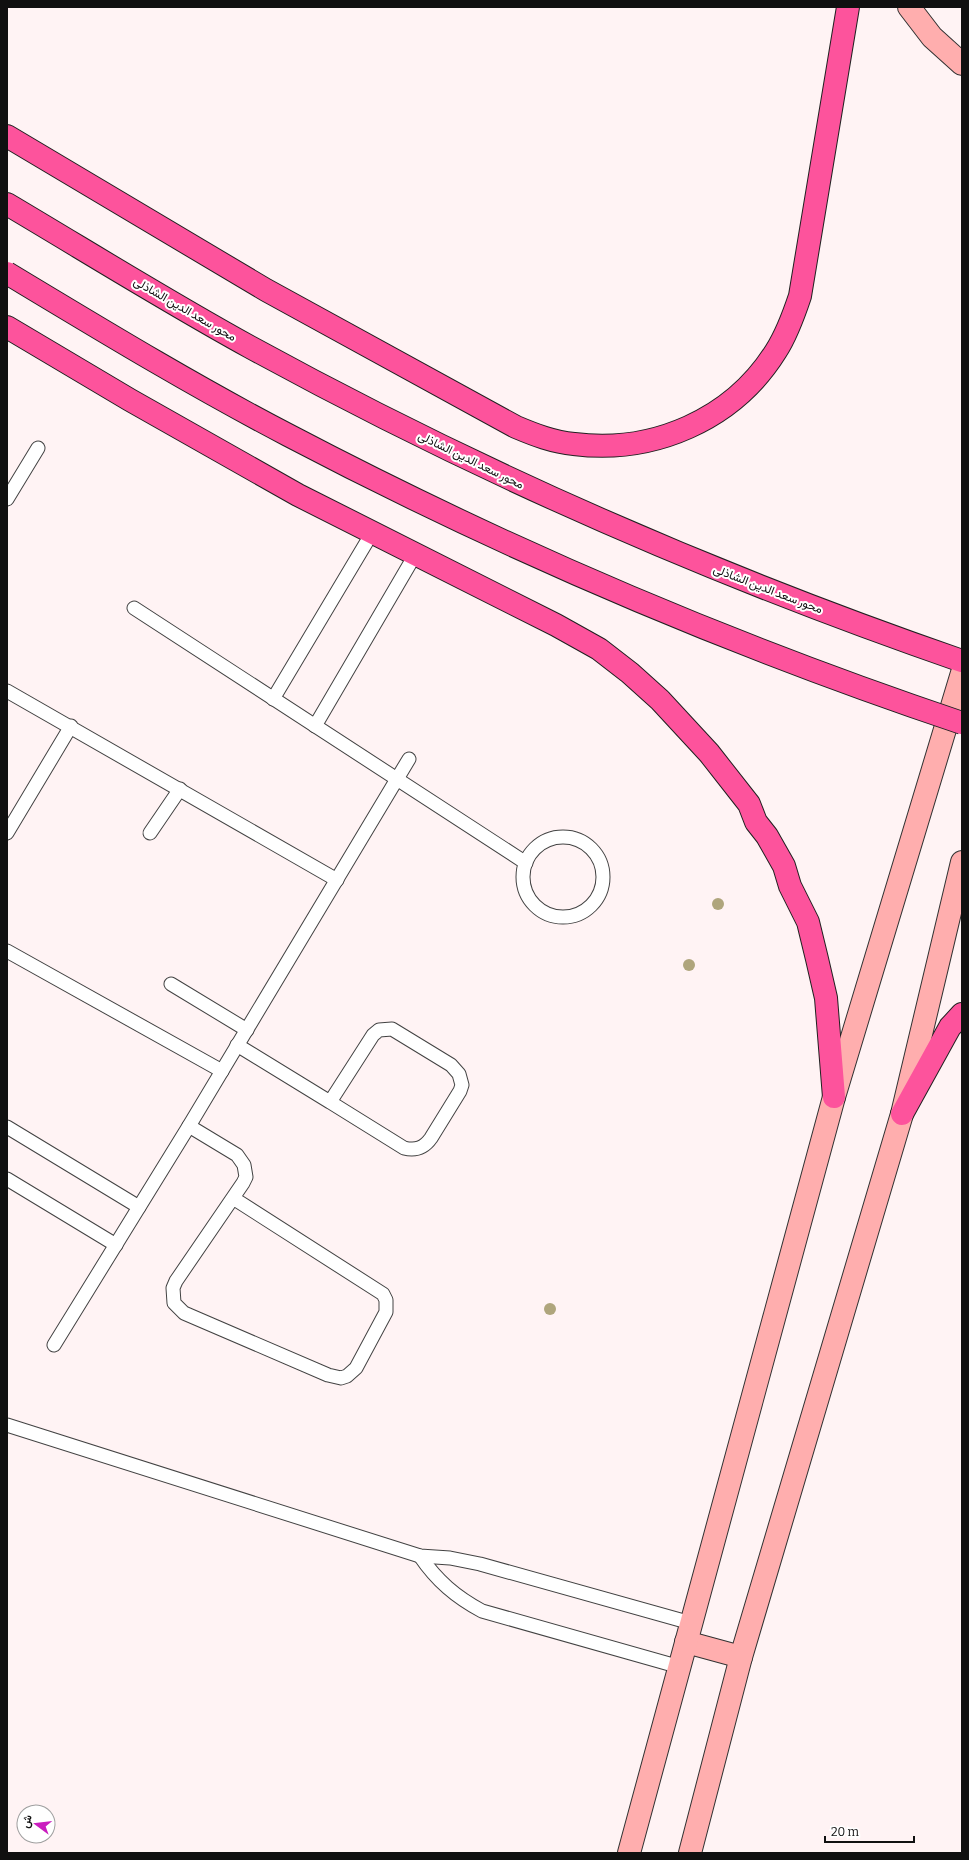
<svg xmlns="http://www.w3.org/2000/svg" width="969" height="1860" viewBox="0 0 969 1860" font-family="Bitter,Vazirmatn,serif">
  <rect width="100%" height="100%" fill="#fff3f4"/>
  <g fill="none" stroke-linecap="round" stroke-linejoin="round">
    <defs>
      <g id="lane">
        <polyline points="7,499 38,448"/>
        <polyline points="134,608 526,863"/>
        <polyline points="7,691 337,880"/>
        <polyline points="273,699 372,533"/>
        <polyline points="315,726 415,555"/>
        <polyline points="7,833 71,726"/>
        <polyline points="150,833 180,789"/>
        <circle cx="563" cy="877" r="40"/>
        <polyline points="7,951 222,1071"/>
        <polyline points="171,984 247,1030"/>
        <path d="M237 1045 330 1102 373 1035 379 1030 392 1029 451 1065 459 1074 462 1085 460 1091 431 1138C424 1148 416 1151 404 1148L330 1102"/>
        <polyline points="189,1126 237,1155 244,1165 246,1177 243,1183 176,1281 173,1288 174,1303 184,1313 328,1375 341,1378 347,1376 356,1368 386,1312 386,1300 383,1294 233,1198"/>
        <polyline points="7,1127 139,1207"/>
        <polyline points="7,1179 116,1245"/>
        <polyline points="54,1345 189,1126 409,759"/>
        <polyline points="7,1425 420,1556 450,1558 480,1564 691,1623"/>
        <path d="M420 1556C437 1581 456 1597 482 1611L680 1667"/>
      </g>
      <g id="secondary">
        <polyline points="909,7 932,37 962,64"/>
        <polyline points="686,1642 741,1657"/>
        <polyline points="629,1853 834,1097 962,673"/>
        <polyline points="690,1853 741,1657 902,1114 962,862"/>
      </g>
      <g id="highway">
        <path d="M7 136 266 290 516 427C535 435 553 442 574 444 653 454 733 420 776 351 787 334 794 314 800 296L848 7"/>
        <path d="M7 204C88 252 168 302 250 347 478 472 716 576 962 661"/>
        <polyline points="7,327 130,400 298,495 556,625 599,649 630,673 660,700 709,753 749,804 756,822 767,836 784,866 790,886 808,922 817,959 826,998 834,1097"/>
        <polyline points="902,1114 950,1027 962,1014"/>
      </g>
    </defs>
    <use href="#lane" stroke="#434343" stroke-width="15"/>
    <use href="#secondary" stroke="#323232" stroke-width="24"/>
    <use href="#highway" stroke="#212121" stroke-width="24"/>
    <use href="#lane" stroke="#fff" stroke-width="13"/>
    <use href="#secondary" stroke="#ffaeae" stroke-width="22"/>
    <use href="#highway" stroke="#fd539c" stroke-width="22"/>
    <defs>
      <path id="highway-bridge" d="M7 273C100 329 192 385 288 435 505 549 730 645 962 723"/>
    </defs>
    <use href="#highway-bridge" stroke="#212121" stroke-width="24" stroke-linecap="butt"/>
    <use href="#highway-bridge" stroke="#fd539c" stroke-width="22"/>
  </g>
  <g fill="#afa57c">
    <circle cx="718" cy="904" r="6"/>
    <circle cx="689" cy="965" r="6"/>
    <circle cx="550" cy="1309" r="6"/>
  </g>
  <g text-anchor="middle" stroke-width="4" stroke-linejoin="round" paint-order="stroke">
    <g font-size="12" fill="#101010" stroke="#fff">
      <text transform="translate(185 309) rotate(30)" y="4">محور سعد الدين الشاذلى</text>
      <text transform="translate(471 460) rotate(26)" y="4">محور سعد الدين الشاذلى</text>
      <text transform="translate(768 589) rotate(21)" y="4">محور سعد الدين الشاذلى</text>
    </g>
  </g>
  <rect width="969" height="1860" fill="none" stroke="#101010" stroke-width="16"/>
  <g transform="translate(36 1824) rotate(285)"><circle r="19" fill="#ffffff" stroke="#9f9f9f"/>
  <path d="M0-3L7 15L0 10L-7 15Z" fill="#ca1dbf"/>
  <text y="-6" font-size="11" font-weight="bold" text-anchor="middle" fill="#101010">ش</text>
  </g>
  <path d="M825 1836v6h89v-6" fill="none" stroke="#101010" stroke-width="2"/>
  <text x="831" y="1836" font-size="12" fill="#101010" stroke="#ffffff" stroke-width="3" paint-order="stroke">20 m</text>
</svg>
